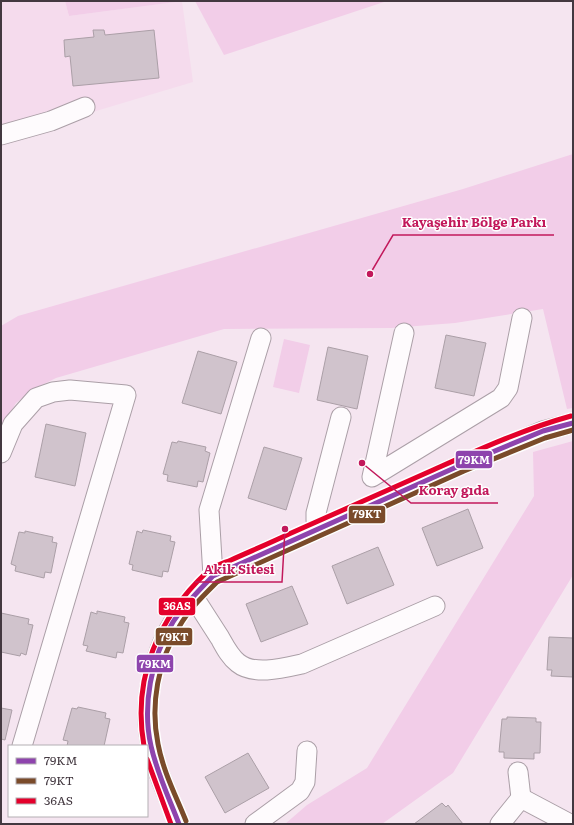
<svg xmlns="http://www.w3.org/2000/svg" width="574" height="825" viewBox="0 0 574 825" font-family="Literata,serif">
  <rect width="100%" height="100%" fill="#f5e5f0"/>
  <polygon fill="#f5dbed" points="1,1 65,1 69,16 182,1 193,82 66,120 1,130"/>
  <g fill="#f2cde8">
    <polygon points="65,1 183,1 69,16"/>
    <polygon points="195,1 387,1 224,55"/>
    <polygon points="573,154 573,408 567,409 543,309 455,323 391,328 224,329 56,378 32,390 16,403 1,428 1,326 18,316 463,189"/>
    <polygon points="284,339 310,345 299,393 273,387"/>
    <polygon points="573,441 573,575 453,773 382,824 285,824 307,805 367,768 534,496 533,452"/>
  </g>
  <g fill="#d0c3cc" stroke="#ab9fa7">
    <polygon points="93,30 104,30 105,35 154,30 159,78 73,86 70,56 65,57 64,40 94,37"/>
    <polygon points="446,335 486,343 474,396 435,388"/>
    <polygon points="328,347 368,356 357,409 317,400"/>
    <polygon points="198,351 237,362 221,414 182,403"/>
    <polygon points="46,424 86,433 75,486 35,477"/>
    <polygon points="178,441 206,447 205,451 210,453 203,482 198,481 197,487 167,481 168,475 163,474 172,442 177,443"/>
    <polygon points="264,447 302,458 286,510 248,498"/>
    <polygon points="468,509 483,548 437,566 422,528"/>
    <polygon points="143,530 171,536 170,541 175,542 168,572 163,571 162,577 132,570 133,565 129,564 137,531 142,533"/>
    <polygon points="25,531 53,537 52,542 57,543 51,573 45,572 44,578 15,571 16,566 11,564 19,532 25,533"/>
    <polygon points="378,547 394,585 347,604 332,566"/>
    <polygon points="292,586 308,624 261,642 246,604"/>
    <polygon points="97,611 125,617 124,622 129,623 123,653 117,652 116,658 86,651 88,646 83,645 91,612 97,614"/>
    <polygon points="1,613 29,619 28,624 33,625 26,655 21,653 20,656 1,652"/>
    <polygon points="549,637 573,638 573,677 551,676 552,670 547,670"/>
    <polygon points="78,707 106,713 105,718 110,719 104,746 67,746 68,741 63,740 72,708 77,709"/>
    <polygon points="1,708 12,710 5,740 1,739"/>
    <polygon points="507,717 536,718 536,722 541,722 540,753 534,753 534,759 504,758 504,752 499,752 502,719 507,719"/>
    <polygon points="248,753 269,788 225,813 205,777"/>
    <polygon points="442,803 446,807 448,805 463,824 414,824"/>
  </g>
  <g fill="none" stroke-linecap="round" stroke-linejoin="round">
    <defs>
      <g id="minor">
        <polyline points="1,135 51,121 85,107"/>
        <polyline points="404,333 372,477 501,398 508,388 522,318"/>
        <polyline points="1,453 13,424 36,398 53,392 70,390 126,395 22,746"/>
        <polyline points="319,529 316,520 316,513 341,417"/>
        <polyline points="213,576 209,510 261,338"/>
        <path d="M193 596C202 610 211 624 220 638 225 647 230 657 238 663 254 676 284 668 302 664L435 606"/>
        <polyline points="518,772 521,798"/>
        <path d="M179 824C168 795 153 765 149 734 144 692 156 643 182 610 191 598 202 587 213 576L461 465 543 431 573 423"/>
        <polyline points="255,824 300,791 305,782 307,751"/>
        <polyline points="500,824 521,798 570,824"/>
      </g>
    </defs>
    <use href="#minor" stroke="#ab9fa7" stroke-width="21"/>
    <use href="#minor" stroke="#fefbfd" stroke-width="19"/>
    <defs>
      <path id="bus-1" d="M179 824C169 798 157 773 151 746 142 706 151 658 173 622 184 605 199 590 213 576L461 465 543 431 573 423"/>
      <path id="bus-2" d="M186 821C176 796 163 771 158 744 150 705 158 661 179 627 188 611 201 598 214 585L217 582 464 471 545 438 573 430"/>
      <g id="bus-3">
        <path d="M144 746C132 678 158 618 207 572 213 566 224 563 231 560 251 551 270 543 289 534 337 513 385 491 433 470 478 450 524 429 571 416"/>
        <polyline points="147,759 171,824"/>
      </g>
    </defs>
    <use href="#bus-1" stroke="#fff" stroke-width="8"/>
    <use href="#bus-2" stroke="#fff" stroke-width="8"/>
    <use href="#bus-3" stroke="#fff" stroke-width="8"/>
    <use href="#bus-1" stroke="#8e44ad" stroke-width="5"/>
    <use href="#bus-2" stroke="#7a4b2a" stroke-width="5"/>
    <use href="#bus-3" stroke="#e4002b" stroke-width="5"/>
  </g>
  <path fill="none" stroke="#c2185b" stroke-width="1.5" d="M370 274L393 235H554M362 463L411 503H498M285 529L282 582H195"/>
  <g fill="#c2185b" stroke="#fff" stroke-width="1.5">
    <circle cx="370" cy="274" r="4"/>
    <circle cx="362" cy="463" r="4"/>
    <circle cx="285" cy="529" r="4"/>
  </g>
  <g font-size="13" text-anchor="middle" font-weight="bold" fill="#c2185b" stroke="#fff" stroke-width="3" stroke-linejoin="round" paint-order="stroke">
    <text x="474" y="227">Kayaşehir Bölge Parkı</text>
    <text x="454" y="495">Koray gıda</text>
    <text x="239" y="574">Akik Sitesi</text>
  </g>
  <g stroke="#fff" stroke-width="1.5">
    <rect x="455" y="450" width="38" height="19" rx="4" fill="#8e44ad"/>
    <rect x="348" y="505" width="38" height="19" rx="4" fill="#7a4b2a"/>
    <rect x="158" y="597" width="38" height="19" rx="4" fill="#e4002b"/>
    <rect x="155" y="627" width="38" height="19" rx="4" fill="#7a4b2a"/>
    <rect x="136" y="654" width="38" height="19" rx="4" fill="#8e44ad"/>
  </g>
  <g font-size="11" text-anchor="middle" font-weight="bold" fill="#fff">
    <text x="474" y="464">79KM</text>
    <text x="367" y="518">79KT</text>
    <text x="177" y="610">36AS</text>
    <text x="174" y="641">79KT</text>
    <text x="155" y="668">79KM</text>
  </g>
  <rect width="574" height="825" fill="none" stroke="#433840" stroke-width="4"/>
  <rect x="8" y="745" width="140" height="72" fill="#ffffff" stroke="#b4afb3"/>
  <rect x="16" y="758" width="20" height="6" fill="#8e44ad" stroke="#b4afb3"/>
  <text x="44" y="765" font-size="12" fill="#433840">79KM</text>
  <rect x="16" y="778" width="20" height="6" fill="#7a4b2a" stroke="#b4afb3"/>
  <text x="44" y="785" font-size="12" fill="#433840">79KT</text>
  <rect x="16" y="798" width="20" height="6" fill="#e4002b" stroke="#b4afb3"/>
  <text x="44" y="805" font-size="12" fill="#433840">36AS</text>
</svg>
